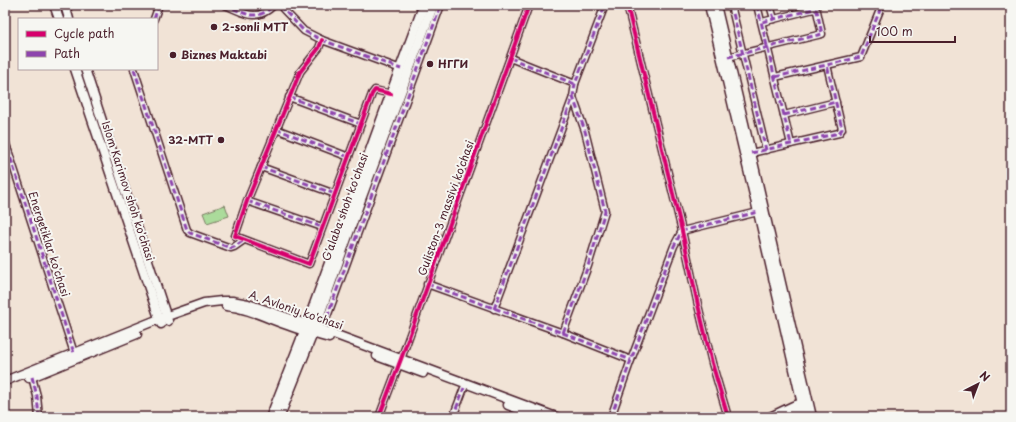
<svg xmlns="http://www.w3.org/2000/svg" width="1016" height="422" viewBox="0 0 1016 422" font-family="'Playpen Sans',sans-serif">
  <rect width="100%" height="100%" fill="#f1e3d6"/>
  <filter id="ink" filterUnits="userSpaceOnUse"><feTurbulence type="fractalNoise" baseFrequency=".025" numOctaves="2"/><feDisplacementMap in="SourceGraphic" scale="8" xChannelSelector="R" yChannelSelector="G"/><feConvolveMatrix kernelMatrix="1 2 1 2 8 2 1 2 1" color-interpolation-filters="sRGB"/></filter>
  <g filter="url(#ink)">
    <polygon fill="#abdb9b" stroke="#7a7d63" points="225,205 229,216 207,223 203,213"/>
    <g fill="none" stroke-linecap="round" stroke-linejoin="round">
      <defs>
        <g id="street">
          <path d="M225 5C245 13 256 23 274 5"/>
          <polyline points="281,5 283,9 304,31 322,40 401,69"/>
          <polyline points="627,5 682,231 698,305 712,363 728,417"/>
          <polyline points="731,5 766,150"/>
          <polyline points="757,5 791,144"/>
          <polyline points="770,5 774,19"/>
          <polyline points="154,19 159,5"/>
          <polyline points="322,40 319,48 300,72 247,201 235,236 309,264 372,94 375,90 391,94"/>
          <polyline points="728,57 822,34 817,11 814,9 762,22"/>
          <polyline points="510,58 575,84"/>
          <polyline points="134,69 187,230 190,233 231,248 234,247 244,240"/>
          <polyline points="775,77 861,57 882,5"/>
          <polyline points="289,97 361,124"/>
          <polyline points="784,115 836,102"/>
          <polyline points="276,129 349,157"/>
          <polyline points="5,141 74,353"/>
          <polyline points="751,153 839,133 842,129 827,65"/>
          <polyline points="261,167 335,194"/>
          <polyline points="247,201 322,227"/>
          <polyline points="427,284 563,333 631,360"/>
          <polyline points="494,309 573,97 575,84 605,5"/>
          <polyline points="327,317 441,5"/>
          <polyline points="563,333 588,266 605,211 585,131 573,97"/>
          <polyline points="32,377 37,396 39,417"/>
          <polyline points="379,417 401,359 529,5"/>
          <polyline points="453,417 464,388"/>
          <polyline points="611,417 631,360 674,246 682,231 758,212"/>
        </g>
        <g id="secondary">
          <polyline points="54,5 59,19"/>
          <polyline points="65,5 69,19"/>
          <polyline points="709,5 758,212 805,417"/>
          <polyline points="716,5 751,153 812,417"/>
          <polyline points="75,69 161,324"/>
          <polyline points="85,69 161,300 168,321"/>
          <path d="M226 306C248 308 269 319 290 326 303 331 316 334 329 338"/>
          <polyline points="377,356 423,373"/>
          <polyline points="29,378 137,334"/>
          <polyline points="5,381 159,319 204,303 222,301 232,301 248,304 315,327 556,417"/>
          <polyline points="508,405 539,417"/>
          <polyline points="770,417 793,406 805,402"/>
          <polyline points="783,417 796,412 809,410"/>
        </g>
        <g id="primary">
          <polyline points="271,417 307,325 391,94 424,5"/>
          <polyline points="279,417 315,327 358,206 433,5"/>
        </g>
      </defs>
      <use href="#street" stroke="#4a1f2b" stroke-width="9"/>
      <use href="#secondary" stroke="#4a1f2b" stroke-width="11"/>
      <use href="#primary" stroke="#4a1f2b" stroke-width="12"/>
      <use href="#street" stroke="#f6f6f2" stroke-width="6"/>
      <use href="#secondary" stroke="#f6f6f2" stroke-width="8"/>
      <use href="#primary" stroke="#f6f6f2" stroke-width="9"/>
      <g stroke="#8e44ad" stroke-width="3" stroke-dasharray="6 3" stroke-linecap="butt">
        <path d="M225 5C245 13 256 23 274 5"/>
        <polyline points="281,5 283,9 304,31 322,40 401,69"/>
        <polyline points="731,5 766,150"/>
        <polyline points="757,5 791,144"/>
        <polyline points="770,5 774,19"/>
        <polyline points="154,19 159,5"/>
        <polyline points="728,57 822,34 817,11 814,9 762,22"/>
        <polyline points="510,58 575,84"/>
        <polyline points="134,69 187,230 190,233 231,248 234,247 244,240"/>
        <polyline points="775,77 861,57 882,5"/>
        <polyline points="289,97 361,124"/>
        <polyline points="784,115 836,102"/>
        <polyline points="276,129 349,157"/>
        <polyline points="5,141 74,353"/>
        <polyline points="751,153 839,133 842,129 827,65"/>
        <polyline points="261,167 335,194"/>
        <polyline points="247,201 322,227"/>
        <polyline points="427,284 563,333 631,360"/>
        <polyline points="494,309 573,97 575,84 605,5"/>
        <polyline points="327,317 441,5"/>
        <polyline points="563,333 588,266 605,211 585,131 573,97"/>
        <polyline points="32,377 37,396 39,417"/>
        <polyline points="453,417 464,388"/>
        <polyline points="530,417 531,414"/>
        <polyline points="611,417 631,360 674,246 682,231 758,212"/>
      </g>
      <defs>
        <g id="cycleway">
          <polyline points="627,5 682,231 698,305 712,363 728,417"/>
          <polyline points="322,40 319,48 300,72 247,201 235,236 309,264 372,94 375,90 391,94"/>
          <polyline points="379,417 401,359 529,5"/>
        </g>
      </defs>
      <use href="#cycleway" stroke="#f6f6f2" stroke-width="6"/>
      <use href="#cycleway" stroke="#d6006c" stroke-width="4"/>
    </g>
  </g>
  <g fill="#4a1f2b" stroke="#f6f6f2" stroke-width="1.5">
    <circle cx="214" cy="27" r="4"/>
    <circle cx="173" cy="55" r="4"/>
    <circle cx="430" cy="64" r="4"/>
    <circle cx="221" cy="140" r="4"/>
  </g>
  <g text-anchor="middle" stroke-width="4" stroke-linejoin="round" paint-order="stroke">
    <g font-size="11" font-weight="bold" fill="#4a1f2b" stroke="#f6f6f2" text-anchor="start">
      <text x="222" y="31">2-sonli MTT</text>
      <text x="181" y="59">Biznes Maktabi</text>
      <text x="438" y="68">НГГИ</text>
      <text x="213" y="144" text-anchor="end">32-MTT</text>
    </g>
    <g font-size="11" fill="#4a1f2b" stroke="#f6f6f2">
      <text transform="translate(128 191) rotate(72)" y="4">Islom Karimov shoh ko'chasi</text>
      <text transform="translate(345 207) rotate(-70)" y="4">G'alaba shoh ko'chasi</text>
      <text transform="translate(446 208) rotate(-70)" y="4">Guliston-3 massivi ko'chasi</text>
      <text transform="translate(49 244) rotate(72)" y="4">Energetiklar ko'chasi</text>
      <text transform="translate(296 310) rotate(19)" y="4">A. Avloniy ko'chasi</text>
    </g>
  </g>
  <rect width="1016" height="422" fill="none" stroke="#f6f6f2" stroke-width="20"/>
  <rect x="10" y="10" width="996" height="402" fill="none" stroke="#4a1f2b" stroke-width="1.5" filter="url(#ink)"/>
  <rect x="18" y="18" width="140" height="52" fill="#f6f6f2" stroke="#b1a0a2"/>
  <rect x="26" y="31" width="20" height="6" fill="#d6006c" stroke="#b1a0a2"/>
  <text x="54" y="38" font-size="12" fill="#4a1f2b">Cycle path</text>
  <rect x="26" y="51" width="20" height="6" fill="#8e44ad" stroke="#b1a0a2"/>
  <text x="54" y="58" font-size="12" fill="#4a1f2b">Path</text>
  <g transform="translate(978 384) rotate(42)" stroke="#f6f6f2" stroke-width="3" paint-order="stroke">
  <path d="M0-3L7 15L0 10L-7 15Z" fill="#4a1f2b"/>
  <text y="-6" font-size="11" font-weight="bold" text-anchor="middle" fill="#4a1f2b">N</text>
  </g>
  <path d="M870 36v6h85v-6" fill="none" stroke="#4a1f2b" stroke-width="2"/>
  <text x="876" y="36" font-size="12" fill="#4a1f2b" stroke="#f6f6f2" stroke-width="3" paint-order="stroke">100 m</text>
</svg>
